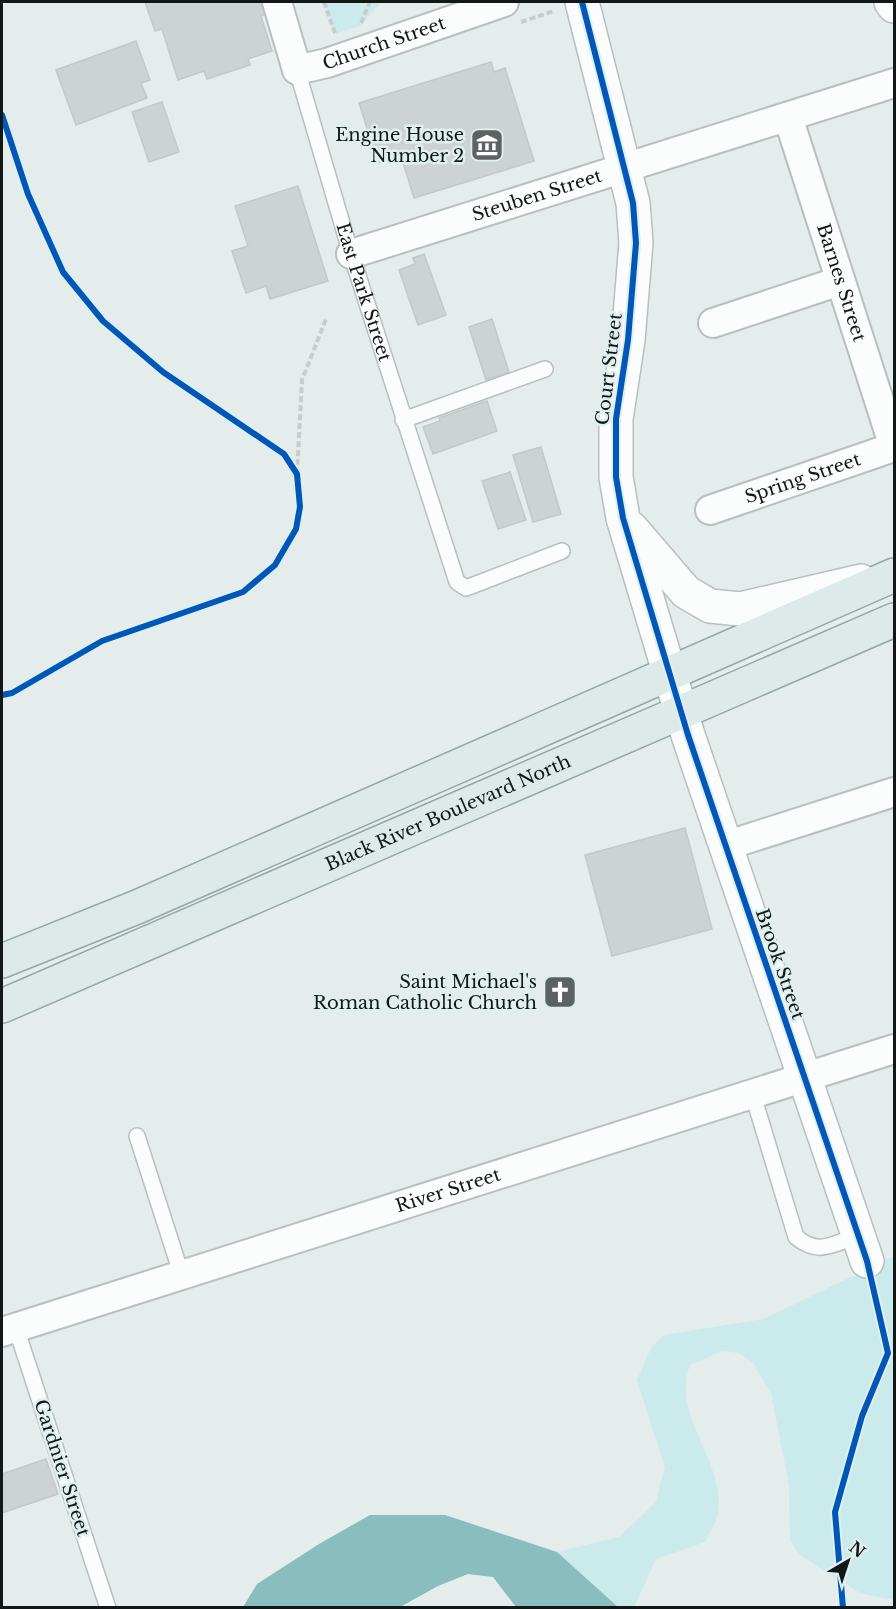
<svg xmlns="http://www.w3.org/2000/svg" width="896" height="1609" viewBox="0 0 896 1609" font-family="'Libre Baskerville',serif">
  <rect width="100%" height="100%" fill="#e4ecec"/>
  <g fill="#caeaeb">
    <polygon points="324,2 381,2 360,26 334,34"/>
    <path d="M894 1256V1600L860 1593 800 1555 790 1540 789 1485 771 1393 753 1363 739 1353 722 1351 690 1365C670 1415 726 1461 718 1513 717 1522 709 1533 705 1542L656 1559 634 1607H618L557 1552 619 1537 656 1502 665 1467 637 1380 651 1348 664 1335 764 1319Z"/>
  </g>
  <polygon fill="#89bdbe" points="370,1515 445,1515 557,1552 618,1607 516,1607 493,1577 468,1574 438,1586 400,1607 243,1607 257,1584 319,1544"/>
  <g fill="#cdd3d3" stroke="#c3c9c9" stroke-width="1.5">
    <polygon points="145,2 261,2 265,14 261,16 272,51 248,59 250,65 207,79 204,71 178,80 162,29 155,31"/>
    <polygon points="136,41 150,80 141,83 147,98 76,125 56,70"/>
    <polygon points="491,62 494,72 505,68 534,161 414,198 401,156 378,163 359,103"/>
    <polygon points="162,102 179,152 149,162 132,112"/>
    <polygon points="298,186 328,281 270,299 266,286 246,293 232,251 248,246 235,206"/>
    <polygon points="424,254 446,315 418,325 399,270 415,264 413,258"/>
    <polygon points="492,319 509,372 486,380 469,327"/>
    <polygon points="487,401 497,431 433,454 423,427 440,421 439,418"/>
    <polygon points="541,447 561,514 533,522 513,455"/>
    <polygon points="510,472 526,520 498,529 482,481"/>
    <polygon points="685,828 712,929 612,956 585,855"/>
    <polygon points="46,1459 58,1494 2,1513 2,1474"/>
  </g>
  <g fill="none" stroke-linecap="round" stroke-linejoin="round">
    <defs>
      <g id="service">
        <path id="s1" d="M297 70 351 254 457 582 466 588 562 551"/>
        <polyline points="403,420 545,369"/>
        <path d="M752 1092 796 1237C819 1256 832 1244 858 1236"/>
        <polyline points="137,1136 181,1273"/>
        <polyline points="16,1328 108,1608"/>
      </g>
      <g id="minor">
        <path id="s2" d="M277 2 297 70 327 63 504 2"/>
        <path id="s3" d="M788 117 894 447"/>
        <path id="s4" d="M351 254 894 83"/>
        <polyline points="713,323 840,281"/>
        <path id="s5" d="M710 510 894 447"/>
        <polyline points="725,846 894,792"/>
        <path id="s6" d="M2 1332 894 1049"/>
      </g>
      <g id="tertiary">
        <polyline points="582,2 633,203 636,243 628,340 616,419 616,477 623,518 688,735 867,1261"/>
        <polyline points="891,2 894,6"/>
        <polyline points="631,528 686,592 710,606 740,609 861,581"/>
      </g>
      <g id="primary">
        <polyline points="2,961 137,907 894,575"/>
        <path id="s7" d="M2 1006 894 620"/>
      </g>
    </defs>
    <use href="#service" stroke="#b9bfbf" stroke-width="18"/>
    <use href="#minor" stroke="#b9bfbf" stroke-width="32"/>
    <use href="#tertiary" stroke="#b9bfbf" stroke-width="36"/>
    <use href="#primary" stroke="#93a7a7" stroke-width="36"/>
    <g stroke="#cacccc" stroke-width="4" stroke-dasharray="6 3" stroke-linecap="butt">
      <polyline points="324,2 335,33"/>
      <polyline points="521,22 554,11"/>
      <polyline points="361,23 370,2"/>
      <polyline points="297,474 302,380 326,319"/>
    </g>
    <use href="#service" stroke="#fbfcfc" stroke-width="15"/>
    <use href="#minor" stroke="#fbfcfc" stroke-width="28"/>
    <use href="#tertiary" stroke="#fbfcfc" stroke-width="33"/>
    <use href="#primary" stroke="#dee9e9" stroke-width="33"/>
    <defs>
      <g id="cycleway">
        <polyline points="582,2 633,203 636,243 628,340 616,419 616,477 623,518 688,735 867,1261 888,1353 862,1416 835,1512 843,1608"/>
        <polyline points="2,115 28,194 63,272 103,321 163,372 284,454 297,474 300,507 296,529 275,565 243,592 102,641 12,693 2,695"/>
      </g>
    </defs>
    <use href="#cycleway" stroke="#e0efef" stroke-width="10"/>
    <use href="#cycleway" stroke="#0057b8" stroke-width="6"/>
  </g>
  <defs>
    <symbol id="museum-square" viewBox="-11 -11 22 22"><rect x="-9" y="-9" width="18" height="18" rx="4" fill="#5c6262" stroke="#e0efef"/><path d="M0-6L6-3V-2H-6V-3ZM-5-1h2V3h-2ZM-1-1h2V3h-2ZM3-1h2V3H3ZM-6 4H6V6H-6Z" fill="#fff"/></symbol>
    <symbol id="church-square" viewBox="-11 -11 22 22"><rect x="-9" y="-9" width="18" height="18" rx="4" fill="#5c6262" stroke="#e0efef"/><path d="M-1.2-6h2.4v3.5h3.3v2.4h-3.3V6h-2.4V-.1h-3.3v-2.4h3.3Z" fill="#fff"/></symbol>
  </defs>
  <g fill-rule="evenodd">
    <use href="#museum-square" x="468" y="126" width="38" height="38"/>
    <use href="#church-square" x="541" y="973" width="38" height="38"/>
  </g>
  <g text-anchor="middle" stroke-width="5" stroke-linejoin="round" paint-order="stroke">
    <g font-size="18" fill="#121717" stroke="#e0efef">
      <text dy="6" stroke="none"><textPath href="#s2" startOffset="162">Church Street</textPath></text>
      <text dy="6" stroke="none"><textPath href="#s4" startOffset="195">Steuben Street</textPath></text>
      <text dy="6" stroke="none"><textPath href="#s3" startOffset="174">Barnes Street</textPath></text>
      <text dy="6" stroke="none"><textPath href="#s1" startOffset="232">East Park Street</textPath></text>
      <text transform="translate(609 369) rotate(-83)" y="6">Court Street</text>
      <text dy="6" stroke="none"><textPath href="#s5" startOffset="98">Spring Street</textPath></text>
      <text dy="6" stroke="none"><textPath href="#s7" startOffset="486">Black River Boulevard North</textPath></text>
      <text transform="translate(780 964) rotate(71)" y="6">Brook Street</text>
      <text dy="6" stroke="none"><textPath href="#s6" startOffset="468">River Street</textPath></text>
      <text transform="translate(62 1468) rotate(72)" y="6">Gardnier Street</text>
    </g>
    <g font-size="18" fill="#121717" stroke="#e0efef" text-anchor="end">
      <text x="464" y="141">Engine House<tspan x="464" dy="21">Number 2</tspan></text>
      <text x="537" y="988">Saint Michael's<tspan x="537" dy="21">Roman Catholic Church</tspan></text>
    </g>
  </g>
  <rect width="896" height="1609" fill="none" stroke="#121717" stroke-width="6"/>
  <g transform="translate(848 1561) rotate(39)" stroke="#e0efef" stroke-width="4.5" paint-order="stroke">
  <path d="M0-4.5L10 22L0 15L-10 22Z" fill="#121717"/>
  <text y="-9" font-size="16" font-weight="bold" text-anchor="middle" fill="#121717">N</text>
  </g>
</svg>
